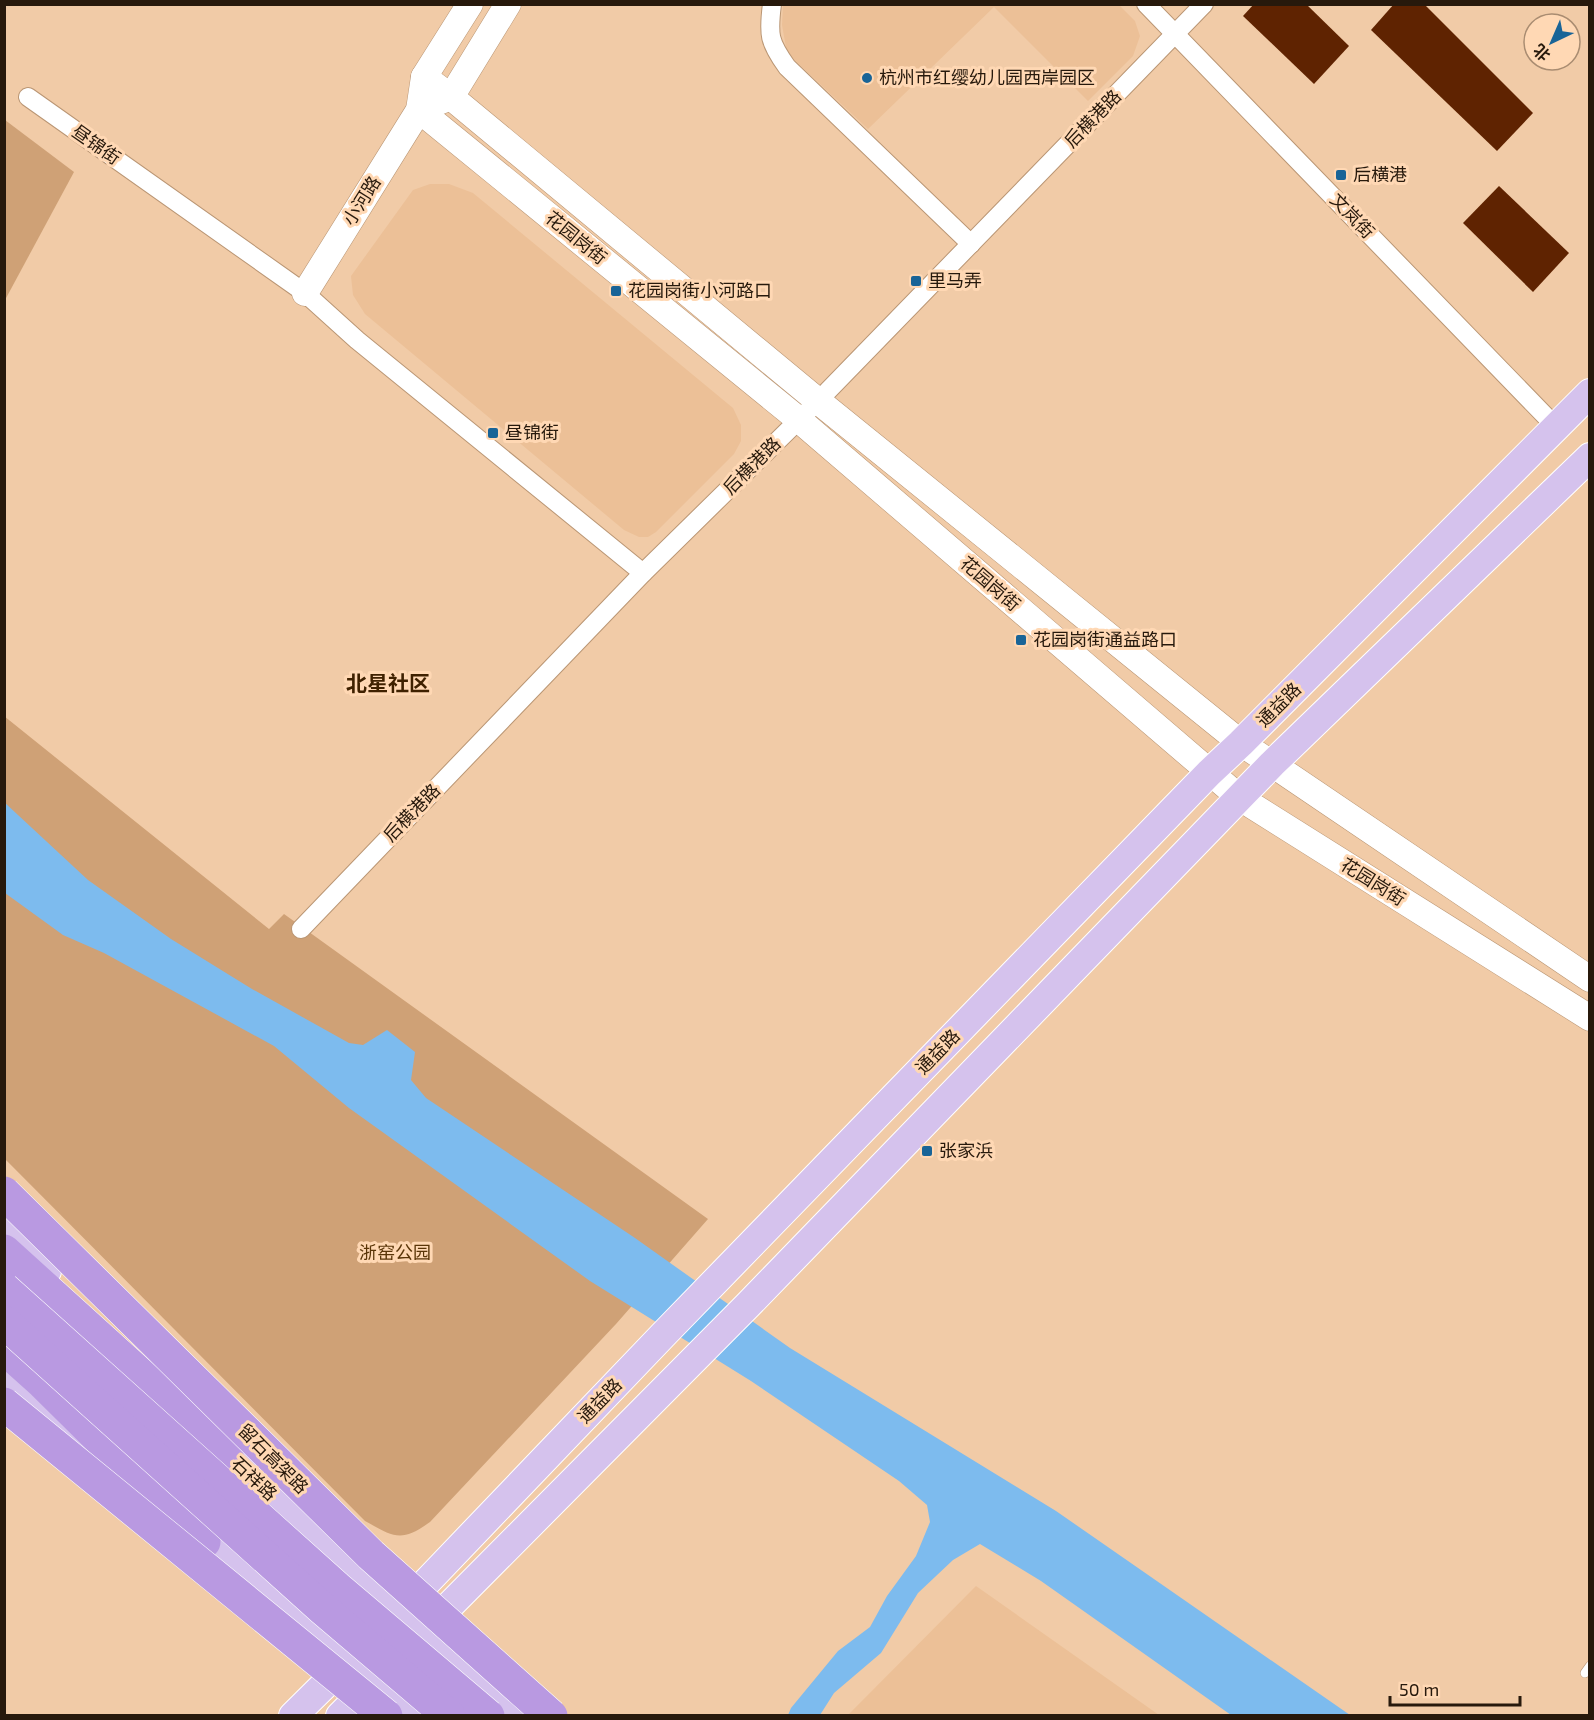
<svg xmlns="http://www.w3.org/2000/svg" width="1594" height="1720" viewBox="0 0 1594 1720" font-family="'Exo 2','Noto Sans SC',sans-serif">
  <rect width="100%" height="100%" fill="#f1cba7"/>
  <g fill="#ecc097">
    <polygon points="1118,4 1135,21 1140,36 1133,56 1088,101 994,7 868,129 787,53 782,25 783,5"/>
    <polygon points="430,184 449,184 473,193 733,408 741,425 741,441 734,454 656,532 648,537 639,537 624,530 365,314 353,295 351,276 413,190"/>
    <polygon points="976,1586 1159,1715 848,1715"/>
  </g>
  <g fill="#cfa176">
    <polygon points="5,120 74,172 5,300"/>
    <path d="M4 716 269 929 284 914 708 1219 616 1324 430 1522C401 1543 394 1537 365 1521L5 1159Z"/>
  </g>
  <polygon fill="#7dbbee" points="4,802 88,880 171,939 252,989 349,1043 363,1045 387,1030 415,1052 411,1080 426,1098 635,1238 790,1348 1056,1511 1350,1715 1231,1715 1041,1581 980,1544 953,1560 918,1593 881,1653 834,1693 820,1715 788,1715 791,1708 838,1651 870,1627 887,1596 916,1556 930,1522 927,1505 899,1481 751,1381 590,1281 349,1108 274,1046 104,953 63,935 5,893"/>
  <g fill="#5f2301">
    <polygon points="1254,4 1306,4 1349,46 1314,84 1243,16"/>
    <polygon points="1394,4 1424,4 1533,113 1497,151 1371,30"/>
    <polygon points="1499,186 1569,253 1533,292 1463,223"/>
  </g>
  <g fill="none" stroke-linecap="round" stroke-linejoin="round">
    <defs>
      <polyline id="lane" points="1585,1673 1590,1666"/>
      <g id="street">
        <path d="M772 4C768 35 769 42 787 67L971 244"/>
        <polyline points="1146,4 1557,428"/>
        <polyline points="28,97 305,293 357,340 643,573"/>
        <polyline points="301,929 643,573 818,401 1204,4"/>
      </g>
      <g id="secondary">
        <polyline points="424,77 451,97 818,401 1241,743 1590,979"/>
        <polyline points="436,103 451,97 508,4"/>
        <polyline points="419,110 798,419 1240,798 1590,1018"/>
        <polyline points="305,293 419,110 424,77 470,4"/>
      </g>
      <g id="primary">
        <polyline points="4,1228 47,1271"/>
        <polyline points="4,1378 95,1453"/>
        <polyline points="212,1439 419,1634 518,1716"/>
        <polyline points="187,1528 416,1716"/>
        <polyline points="293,1716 397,1613 663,1335 1209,773 1241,743 1590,393"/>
        <polyline points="340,1716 747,1306 1272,764 1590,457"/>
      </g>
      <g id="highway">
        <polyline points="4,1251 227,1453"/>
        <polyline points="4,1348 42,1382 204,1542"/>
      </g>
    </defs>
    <use href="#lane" stroke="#ba9674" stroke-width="10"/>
    <use href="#street" stroke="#ba9674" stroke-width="20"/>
    <use href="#secondary" stroke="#ba9674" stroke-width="27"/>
    <use href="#primary" stroke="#fff" stroke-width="30"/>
    <use href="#highway" stroke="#fff" stroke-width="34"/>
    <use href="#lane" stroke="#fff" stroke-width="9"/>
    <use href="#street" stroke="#fff" stroke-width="18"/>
    <use href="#secondary" stroke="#fff" stroke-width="26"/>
    <use href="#primary" stroke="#d5c2ed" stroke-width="28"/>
    <use href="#highway" stroke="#b999e1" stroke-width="33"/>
    <defs>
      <g id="highway-bridge">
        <polyline points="4,1193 371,1555 551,1716"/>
        <polyline points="4,1289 337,1588 488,1716"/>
        <polyline points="4,1322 323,1609 449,1716"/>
        <polyline points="4,1404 386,1716"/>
      </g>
    </defs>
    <use href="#highway-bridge" stroke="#fff" stroke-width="34" stroke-linecap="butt"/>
    <use href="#highway-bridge" stroke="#b999e1" stroke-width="33"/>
  </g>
  <g fill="#196497" stroke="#ffd8b4" stroke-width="2">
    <circle cx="867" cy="78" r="6"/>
    <rect x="1335" y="169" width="12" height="12" rx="3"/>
    <rect x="910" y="275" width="12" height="12" rx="3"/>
    <rect x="610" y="285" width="12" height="12" rx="3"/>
    <rect x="487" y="427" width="12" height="12" rx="3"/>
    <rect x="1015" y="634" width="12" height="12" rx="3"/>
    <rect x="921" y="1145" width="12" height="12" rx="3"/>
  </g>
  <g text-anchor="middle" stroke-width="6" stroke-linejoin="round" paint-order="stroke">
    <g font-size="18" fill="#27190c" stroke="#ffd8b4" text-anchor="start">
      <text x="879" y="84">杭州市红缨幼儿园西岸园区</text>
      <text x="1353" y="181">后横港</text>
      <text x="928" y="287">里马弄</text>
      <text x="628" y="297">花园岗街小河路口</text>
      <text x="505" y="439">昼锦街</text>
      <text x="1033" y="646">花园岗街通益路口</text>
      <text x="939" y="1157">张家浜</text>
    </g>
    <g font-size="18" fill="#27190c" stroke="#ffd8b4">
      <text transform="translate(1093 119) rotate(-46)" y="6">后横港路</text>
      <text transform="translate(96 145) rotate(35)" y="6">昼锦街</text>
      <text transform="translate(362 201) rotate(-58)" y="6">小河路</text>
      <text transform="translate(1352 216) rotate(46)" y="6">文岚街</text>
      <text transform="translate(576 238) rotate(39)" y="6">花园岗街</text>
      <text transform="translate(752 466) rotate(-45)" y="6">后横港路</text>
      <text transform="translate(990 584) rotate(41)" y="6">花园岗街</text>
      <text transform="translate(1279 705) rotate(-45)" y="6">通益路</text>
      <text transform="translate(412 813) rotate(-46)" y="6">后横港路</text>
      <text transform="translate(1373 882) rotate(32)" y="6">花园岗街</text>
      <text transform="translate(938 1052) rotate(-46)" y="6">通益路</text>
      <text transform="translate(600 1401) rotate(-46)" y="6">通益路</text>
      <text transform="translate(273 1459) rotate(45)" y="6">留石高架路</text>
      <text transform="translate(254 1479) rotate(43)" y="6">石祥路</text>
    </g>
    <g font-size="18" fill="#5a3508" stroke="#ffd8b4">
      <text x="395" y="1259">浙窑公园</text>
    </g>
    <g font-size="21" font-weight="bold" fill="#3f2100" stroke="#ffd8b4">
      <text x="388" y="691">北星社区</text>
    </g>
  </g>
  <rect width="1594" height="1720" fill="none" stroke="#27190c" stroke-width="12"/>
  <g transform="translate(1552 42) rotate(224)"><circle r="28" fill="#ffd8b4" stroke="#a98c71" stroke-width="1.5"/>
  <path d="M0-4.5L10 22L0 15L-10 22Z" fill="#196497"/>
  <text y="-9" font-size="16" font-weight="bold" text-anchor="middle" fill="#27190c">北</text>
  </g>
  <path d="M1390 1696v9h130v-9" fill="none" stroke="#27190c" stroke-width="3"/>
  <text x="1399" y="1696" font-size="18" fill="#27190c" stroke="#ffd8b4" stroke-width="4.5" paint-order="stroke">50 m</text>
</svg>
